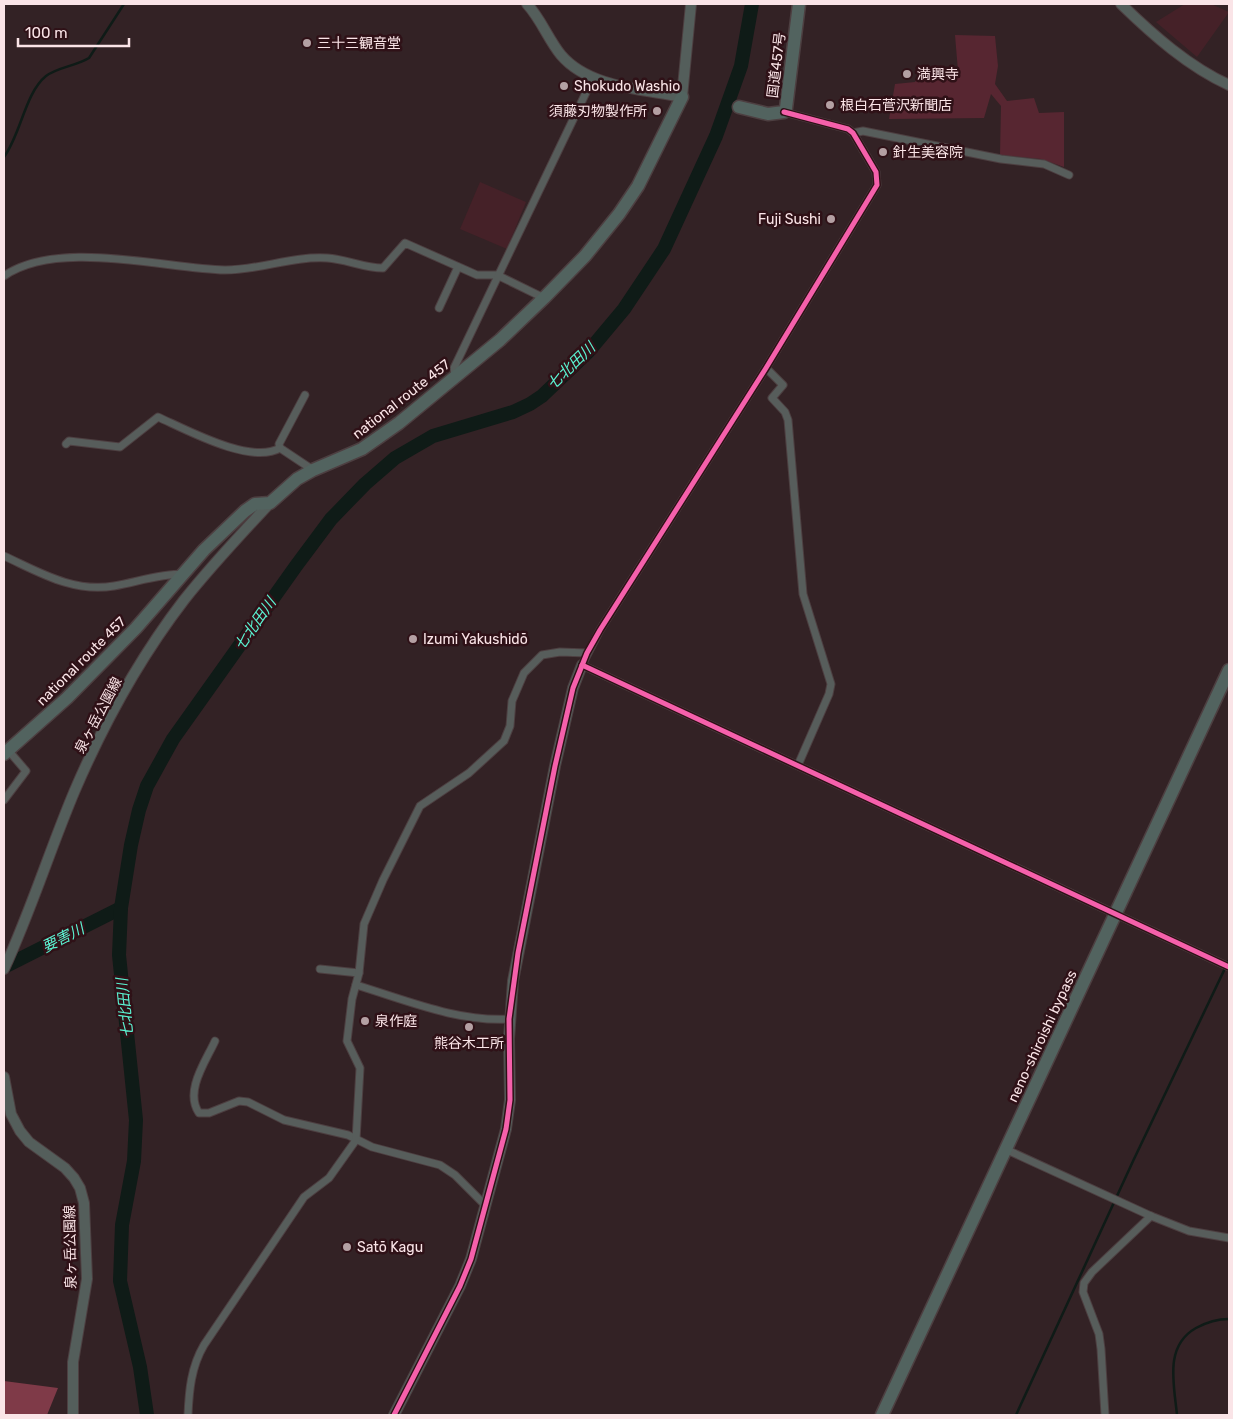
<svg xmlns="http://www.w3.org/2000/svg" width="1233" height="1419" viewBox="0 0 1233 1419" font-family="Rubik,'Noto Sans JP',sans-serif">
  <rect width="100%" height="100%" fill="#332225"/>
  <g fill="#452128">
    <polygon points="1185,4 1211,4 1229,12 1197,57 1156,22"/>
    <polygon points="480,182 526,202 507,249 460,229"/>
  </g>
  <polygon fill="#572631" points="955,35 995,36 998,66 995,84 1007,101 1034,98 1039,113 1064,112 1064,167 1041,159 1000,155 1001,106 991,94 984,118 889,119 895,84 915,82 919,75 930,73 931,70 947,74 958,71"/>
  <polygon fill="#7f3a48" points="4,1381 58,1388 47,1415 4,1415"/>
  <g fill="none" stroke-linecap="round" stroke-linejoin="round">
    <g stroke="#0f1b17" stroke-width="2.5">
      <path d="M4 157C21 134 25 93 46 76 58 67 76 66 89 58L124 4"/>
      <polyline points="1016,1415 1134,1159 1229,960"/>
      <path d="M1177 1415C1174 1384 1164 1346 1196 1328 1207 1322 1217 1319 1229 1319"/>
    </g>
    <g stroke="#0f1b17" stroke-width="14">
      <polyline points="4,967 121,908"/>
      <polyline points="147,1415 140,1367 120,1281 122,1225 134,1161 136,1120 119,955 121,908 131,845 139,810 147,786 173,739 296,566 331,519 365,484 395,458 433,436 513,412 530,404 542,396 588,352 624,309 664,249 716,136 741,66 752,4"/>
    </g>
    <defs>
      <g id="street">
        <polyline points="784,112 848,129 853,133 876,172 877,185 766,368 600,630 582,665 1229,967"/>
        <polyline points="853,133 863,131 1001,159 1044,164 1069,175"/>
        <path d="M4 276C57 239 163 268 225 270 260 270 292 256 327 258 346 259 363 268 383 268L405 243 477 275H497L544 298"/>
        <polyline points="439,308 458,267"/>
        <polyline points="766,368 783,385 772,398 785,412 788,420 803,594 831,684 829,694 798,765"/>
        <polyline points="455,376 454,368 593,78"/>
        <polyline points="305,395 279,444 280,448 313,470"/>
        <path d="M66 444 69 441 120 447 158 417C187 430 251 465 280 448"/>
        <path d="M4 556C39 572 73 593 114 586 137 582 159 574 183 574"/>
        <polyline points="4,800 26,771 8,750"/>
        <polyline points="320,969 359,973"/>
        <path d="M356 985C406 1000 457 1022 509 1019"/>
        <path d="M215 1041C206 1061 184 1091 199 1113H209L239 1101 248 1102 284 1120 348 1135 372 1147 440 1165 455 1175 486 1206"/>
        <polyline points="1005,1149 1151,1216 1189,1231 1229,1238"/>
        <path d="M188 1415C189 1391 191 1367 204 1345L304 1197 329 1178 356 1140 360 1068 347 1041 352 999 359 973 364 924 383 880 420 806 469 773 504 741 510 726 512 701 524 673 542 655 560 652 587 653"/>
        <polyline points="1105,1415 1101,1349 1099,1334 1083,1292 1084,1283 1092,1272 1151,1216"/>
      </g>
      <g id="secondary">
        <path d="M527 4C541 19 548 39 561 55 589 88 643 89 682 97L691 4"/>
        <path d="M1121 4C1153 35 1189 67 1229 85"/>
        <path d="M4 969C31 911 50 849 75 790 103 725 141 656 184 600 211 566 240 535 270 503"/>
        <polyline points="4,1077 11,1114 20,1131 29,1142 65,1168 74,1178 80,1188 84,1203 87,1279 73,1362 73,1415"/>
        <polyline points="394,1415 460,1286 471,1259 506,1129 510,1100 509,1039 513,981 555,766 573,688 582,665"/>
      </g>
      <g id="highway">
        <polyline points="739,107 768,114 784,112 786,108 799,4"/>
        <polyline points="4,754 67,698 136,628 204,550 245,511 255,504 270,503 297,479 313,470 362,449 399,423 500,340 544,298 585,256 619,214 638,186 682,97"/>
        <polyline points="882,1415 1229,670"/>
      </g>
    </defs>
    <use href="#street" stroke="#4d3f41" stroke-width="9"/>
    <use href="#secondary" stroke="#4d3f41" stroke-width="12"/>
    <use href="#highway" stroke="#4d3f41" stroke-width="15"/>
    <use href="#street" stroke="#575d5b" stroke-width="7"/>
    <use href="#secondary" stroke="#545e5b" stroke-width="10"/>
    <use href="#highway" stroke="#52635f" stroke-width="12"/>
    <defs>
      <g id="cycleway">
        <polyline points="582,665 1229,967"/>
        <polyline points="394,1415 460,1286 471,1259 506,1129 510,1100 509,1019 518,953 555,766 573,688 587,653 600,630 766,368 877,185 876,172 853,133 848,129 784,112"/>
      </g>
    </defs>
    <use href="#cycleway" stroke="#2f1117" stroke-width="8"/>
    <use href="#cycleway" stroke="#f560ab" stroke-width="5"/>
  </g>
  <g fill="#b4a0a3" stroke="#2f1117" stroke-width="2">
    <circle cx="307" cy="43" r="5"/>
    <circle cx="907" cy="74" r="5"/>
    <circle cx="564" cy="86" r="5"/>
    <circle cx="830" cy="105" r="5"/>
    <circle cx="657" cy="111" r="5"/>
    <circle cx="883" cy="152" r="5"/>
    <circle cx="831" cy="219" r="5"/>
    <circle cx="413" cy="639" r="5"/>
    <circle cx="365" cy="1021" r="5"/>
    <circle cx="469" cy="1027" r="5"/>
    <circle cx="347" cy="1247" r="5"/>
  </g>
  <g text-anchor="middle" stroke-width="5" stroke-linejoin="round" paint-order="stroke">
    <g font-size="14" fill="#fae4e7" stroke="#2f1117" text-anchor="start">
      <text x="317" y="48">三十三観音堂</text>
      <text x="917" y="79">満興寺</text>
      <text x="574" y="91">Shokudo Washio</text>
      <text x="840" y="110">根白石菅沢新聞店</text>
      <text x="647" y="116" text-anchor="end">須藤刃物製作所</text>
      <text x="893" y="157">針生美容院</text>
      <text x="821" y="224" text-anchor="end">Fuji Sushi</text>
      <text x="423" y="644">Izumi Yakushidō</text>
      <text x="375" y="1026">泉作庭</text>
      <text x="469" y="1048" text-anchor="middle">熊谷木工所</text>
      <text x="357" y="1252">Satō Kagu</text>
    </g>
    <g font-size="14" fill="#fae4e7" stroke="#2f1117">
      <text transform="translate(776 65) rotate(-83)" y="5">国道457号</text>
      <text transform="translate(401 399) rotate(-38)" y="5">national route 457</text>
      <text transform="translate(81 661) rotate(-45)" y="5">national route 457</text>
      <text transform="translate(98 715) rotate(-62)" y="5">泉ヶ岳公園線</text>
      <text transform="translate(1042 1036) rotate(-65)" y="5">neno-shiroishi bypass</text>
      <text transform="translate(70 1247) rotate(-91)" y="5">泉ヶ岳公園線</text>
    </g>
    <g font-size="15" font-style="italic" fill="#5bf3d2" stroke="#2f1117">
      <text transform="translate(571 366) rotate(-44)" y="5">七北田川</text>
      <text transform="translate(255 624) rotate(-55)" y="5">七北田川</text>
      <text transform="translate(63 938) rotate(-27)" y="5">要害川</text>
      <text transform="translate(125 1008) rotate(-96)" y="5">七北田川</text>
    </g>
  </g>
  <rect width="1233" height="1419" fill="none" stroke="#fae4e7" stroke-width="10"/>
  <path d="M18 38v8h111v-8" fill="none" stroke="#fae4e7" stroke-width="2.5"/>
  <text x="25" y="38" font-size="15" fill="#fae4e7" stroke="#2f1117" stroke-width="4" paint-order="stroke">100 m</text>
</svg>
